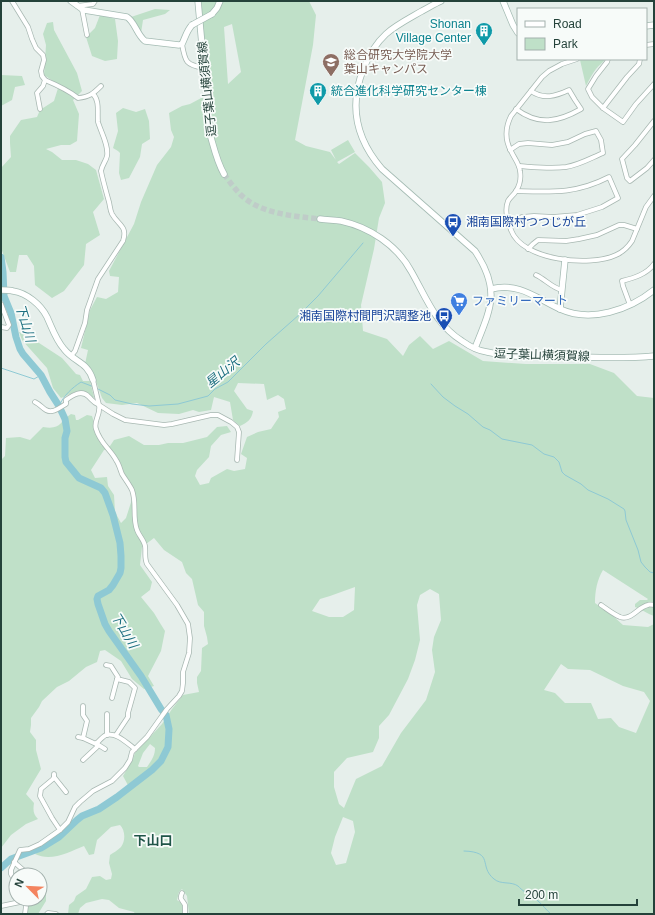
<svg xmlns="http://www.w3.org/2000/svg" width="655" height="915" viewBox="0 0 655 915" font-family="Arial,'Noto Sans JP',sans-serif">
  <rect width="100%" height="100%" fill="#e6efeb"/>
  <g fill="#bfe0c8" fill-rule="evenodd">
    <path d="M201 1H309L316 15 313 45 295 140 306 146 330 152 336 160 331 150 348 140 355 152 337 162 339 164 355 153 369 167 382 182 385 203 379 218 374 249 361 305 363 331 387 339 403 356 409 345 420 336 433 349 449 341 483 361 526 364H590L614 373 637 396 654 398V616C647 614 642 609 635 607V604L640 600H647L648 599 603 570C597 580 595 591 595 603L613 616 623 625 648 627 654 624V914H189L187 896 182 889 179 892 177 900 182 903 183 914H135L134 912 119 908 109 900 102 899 86 903 80 908 78 914H68L69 905 74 901 76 896 86 889 92 877 100 876 106 880 111 879 112 874 109 863 110 855C113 853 118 850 121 847 126 840 125 830 120 825L111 827 97 840 94 854 89 855 84 846C69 852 51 862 35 854L45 848 61 837 83 819 108 806 130 789 123 776 133 759 135 753 162 724 172 709 183 695 199 692 197 683V677L201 671 202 648 208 644 207 637 204 626V612L198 605 192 579 186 573 182 562 164 550 154 538 142 547 140 565 152 582 150 590 141 597 154 613 160 623 165 631 161 651 148 676 154 686 144 689 132 679 121 661 105 650 100 651 97 662 86 667 69 681 57 687 42 701 39 707 31 718V725L30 732 36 740V750L41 769 26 794 34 803C33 810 33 814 38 819L26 824 11 835 1 848V460L5 456 6 438 20 437 30 440 43 427C61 430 59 422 71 414L75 415 76 420H78L87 415 92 416 93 419 97 436 102 446H110L114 440 129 436 144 445H159L168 443H183L207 437 217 427 227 426 231 432 221 435 211 446 209 457 197 470 195 476 200 485 209 483 211 478 227 469 234 471 245 469 247 458 241 454 247 437 258 432 271 429 279 417 278 412 286 409 284 399 278 395 267 400 264 384 238 383 234 391 247 409 253 411C252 419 247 423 240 426L233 420 230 402 214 397 211 410 199 412 193 410 179 414 158 413 137 403 122 405 106 403 102 398 93 373 85 364 88 350 81 348 90 310 97 297 106 299 118 292 119 277 110 276 109 271 134 224 141 202 157 165 171 147 174 137 171 130 169 113 182 106 190 104 205 96ZM232 24 241 72 228 84 224 27ZM109 449 119 462 134 493 126 518 121 523 115 512 114 495 108 486 107 477 95 478 91 470 104 450ZM355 587 354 610 343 617H329L312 611 320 599 330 596ZM430 589 439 594 441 620 434 637 432 650 435 672 426 700 401 733 382 766 356 779 344 808 339 804 334 787V772L347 758 373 752 379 738V726L389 715 408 679 415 660 420 640 417 605 420 595ZM561 664 568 669 590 670 623 686 644 692 650 701 636 733 619 727 611 718 598 719 591 703H565L555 693 544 690ZM150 744 155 748C155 756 151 761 147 767H139L138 766 143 753ZM343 817 353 821 355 832 346 863 336 865 331 853 335 837Z"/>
    <polygon points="155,9 170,10 165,14 143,20 141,33 131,17"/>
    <polygon points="100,15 115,19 118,41 117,59 105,61 92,56 86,37 95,28"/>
    <polygon points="53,22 54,30 77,73 82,91 73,100 79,114 77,141 70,145 61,145 46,149 52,152 62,160 76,160 88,164 96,170 104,199 93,212 100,235 86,244 84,265 64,291 52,298 35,285 34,266 27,255 19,255 16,272 10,272 1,248 1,168 11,157 10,143 10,136 21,120 37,117 40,110 54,101 59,85 44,75 46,45 43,34 47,23"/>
    <path d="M582 59H605C603 63 599 65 596 69 592 74 589 80 586 86L580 60Z"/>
    <polygon points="1,75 22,76 25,85 15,87 12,100 1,106"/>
    <polygon points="123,108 136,112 145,109 149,121 150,139 142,144 140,157 129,178 121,180 119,173 120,153 118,151 113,148 118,131 116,113"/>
    <path d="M19 332 26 333 36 341 62 358 76 374 80 375 83 381H90L94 397 93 398C84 385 73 393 61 398L53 388 47 368 22 340Z"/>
    <polygon points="40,883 46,885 46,901 38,914 28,914 28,899 40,899"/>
  </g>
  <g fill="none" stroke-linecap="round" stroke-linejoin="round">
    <g stroke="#8ec9d4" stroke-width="1">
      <polyline points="1,368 34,379 41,375"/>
      <polyline points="431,384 443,397 455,406 468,414 483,427 490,430 502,439 532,445 544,454 554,457 559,462 562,472 565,475 581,484 588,490 608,499 624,509 625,511 626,520 638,550 641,562 645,567 650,572 654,573"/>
      <polyline points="96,388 110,395 115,400 132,404 149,406 178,404 208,396 215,389 228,382 266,344 300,314 318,296 363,243"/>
      <path d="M59 406C64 395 72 388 81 382L94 387"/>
      <path d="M464 851C495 852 478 866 494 879 501 885 511 881 518 886 520 888 522 890 525 892 529 895 534 897 538 901 543 905 546 910 551 914"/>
    </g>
    <polyline stroke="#8ec9d4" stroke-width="7" points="1,257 3,272 4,296 11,313 16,337 20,349 23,354 41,375 50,392 59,406 65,419 67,431 65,438 65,457 66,462 79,478 101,488 105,493 113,515 120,543 121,556 121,568 120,573 113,585 109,590 98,596 97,599 98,604 105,624 109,631 141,676 161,709 166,715 169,729 168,747 161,761 152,770 117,797 99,809 82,816 77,820 59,837 41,848 11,859 1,868"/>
    <path stroke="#bfccc8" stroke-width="5.5" stroke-dasharray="5.5 3" stroke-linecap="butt" d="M224 174C229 181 234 188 240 194 260 214 293 216 320 219"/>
    <defs>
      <g id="street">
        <polyline points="12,1 28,27 32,39 36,48 43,55 44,60 41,71 42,76 45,80 43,86 37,93 40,109"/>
        <polyline points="77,6 93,4 95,1"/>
        <polyline points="82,9 87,35"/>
        <path d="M182 44C185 62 186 65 204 68"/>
        <polyline points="646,45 654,44"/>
        <path d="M577 59 562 64 549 71 542 77 511 116C505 128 505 140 511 151 514 158 519 163 520 171 521 177 520 185 516 191 514 195 510 197 508 201 504 211 508 221 511 230 522 261 591 267 616 255 623 252 628 247 632 241L646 207 654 196"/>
        <polyline points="608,59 607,62 596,76 588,89 592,97 603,108 627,77 639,64 640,59"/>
        <path d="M45 80C57 85 68 90 78 98 89 97 93 94 101 86"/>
        <polyline points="603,108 623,122 636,104 654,84"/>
        <path d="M516 109C539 126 558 122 581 109L575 100 569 90C556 96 544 100 531 91"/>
        <polyline points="654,121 635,145 622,159 627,178 630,181 647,168 654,160"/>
        <path d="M510 150 519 144 528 143 552 145 568 142 585 134 596 131 601 140 603 153C591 158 579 165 566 167 550 169 534 167 519 166"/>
        <path d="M510 225 515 221 522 217 534 216 553 217 577 215 602 207 618 198 609 177C576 194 552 192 516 191"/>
        <polyline points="528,249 533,244 538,240 566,241 579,239 597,235 619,225 624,225 637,229"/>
        <path d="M536 275C545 279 552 288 562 290"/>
        <polyline points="1,304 9,325 7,328 1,327"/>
        <path d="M630 305 623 286 622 281C634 278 647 274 654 264"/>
        <path d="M71 356 75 351 85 323 87 310 98 279 123 241C128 226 118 225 112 214 110 210 110 206 109 202 106 191 103 181 101 171 102 165 106 161 107 156 109 146 101 132 98 122 97 112 100 101 93 94"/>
        <polyline points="93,380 99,405 113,414 125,420 164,425 172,424 211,415 218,415 231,422 237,427 239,432 237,460"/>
        <path d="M601 605C607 609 613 614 620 617 631 621 638 607 648 605 649 604 653 605 654 605"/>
        <polyline points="106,665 111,666 118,677 117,679"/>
        <polyline points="112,698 117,679 129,682 135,688 128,713 128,717 116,735"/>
        <polyline points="107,735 107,714"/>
        <path d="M78 737 83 738 96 744C99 741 102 737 106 735 116 732 127 743 135 749"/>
        <polyline points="83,738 87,721 83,715 83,706"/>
        <polyline points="97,744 105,749"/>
        <polyline points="83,760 97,747 97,743"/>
        <polyline points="54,774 54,777 53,779 41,789 40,796 41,798 52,818 60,830"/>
        <polyline points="54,777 66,792"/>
        <polyline points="14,862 29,875"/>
        <path d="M16 883 11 874V870L20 850 29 849 40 844 60 830 68 822 75 807 80 802 93 791 112 781 125 768 130 760 132 752 147 737 167 709 179 696 182 691 183 683V672L189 653 190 638 188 624 177 605 147 564C144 558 146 552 145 546 144 540 139 536 137 530 132 517 137 503 132 490 129 484 125 479 122 474 120 469 119 464 116 460 110 449 100 443 96 429 93 421 101 415 99 405 94 403 93 401 89 397 82 389 73 395 66 400V404C60 407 53 414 46 410 42 408 41 405 35 402"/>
        <path d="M182 893C179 900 182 899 185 905V914"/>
        <polyline points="1,906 25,901"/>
        <polyline points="25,914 26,906 25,901"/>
        <polyline points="47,914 48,913 56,914"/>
      </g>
      <g id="secondary">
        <path d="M71 1 82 9 84 10 127 17C135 22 137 35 145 41L179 45 182 44C185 38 187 30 192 25"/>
        <path d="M198 1 210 134C214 148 217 162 224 174"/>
        <path d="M441 1C434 4 428 8 422 11 410 18 396 25 386 34 375 44 368 57 363 70 349 106 356 139 382 169L475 251C501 290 491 308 475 348"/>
        <polyline points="503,1 513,25 518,33"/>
        <polyline points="212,14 217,8 220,1"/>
        <polyline points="646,26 654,25"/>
        <path d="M320 219C327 220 334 220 341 221 369 227 397 245 411 271 426 297 435 324 462 341 469 346 479 351 487 352 512 358 538 356 563 357 593 357 624 359 654 356"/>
        <path d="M491 289C519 282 536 298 560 309 591 323 629 310 654 290"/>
        <path d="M1 290C5 290 9 290 13 291 27 293 41 305 47 317 52 328 56 340 64 349 75 363 87 361 93 380"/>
        <polyline points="560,309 565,260"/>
      </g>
    </defs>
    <use href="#street" stroke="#a8b8b2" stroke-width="5.5"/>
    <use href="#secondary" stroke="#a4bbb3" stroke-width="7"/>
    <use href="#street" stroke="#fff" stroke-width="4"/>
    <use href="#secondary" stroke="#fff" stroke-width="5.5"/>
    <defs>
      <polyline id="secondary-bridge" points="192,25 212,14"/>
    </defs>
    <use href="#secondary-bridge" stroke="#a4bbb3" stroke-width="7" stroke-linecap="butt"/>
    <use href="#secondary-bridge" stroke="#fff" stroke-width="5.5"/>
  </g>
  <defs>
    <symbol id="building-pin" viewBox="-11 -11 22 30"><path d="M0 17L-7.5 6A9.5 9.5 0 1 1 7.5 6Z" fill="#0f9aa8" stroke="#f7fbf9"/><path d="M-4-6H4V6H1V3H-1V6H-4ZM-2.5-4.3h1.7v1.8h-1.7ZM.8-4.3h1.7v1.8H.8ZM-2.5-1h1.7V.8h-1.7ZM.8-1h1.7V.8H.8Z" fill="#fff"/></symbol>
    <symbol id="university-pin" viewBox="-11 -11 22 30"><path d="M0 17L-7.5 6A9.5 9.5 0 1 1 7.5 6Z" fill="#8d6e63" stroke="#f7fbf9"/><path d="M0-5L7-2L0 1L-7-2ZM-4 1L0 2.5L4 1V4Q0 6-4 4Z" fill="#fff"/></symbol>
    <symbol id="bus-pin" viewBox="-11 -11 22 30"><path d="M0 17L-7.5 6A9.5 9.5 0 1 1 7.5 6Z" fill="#1a4fb4" stroke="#f7fbf9"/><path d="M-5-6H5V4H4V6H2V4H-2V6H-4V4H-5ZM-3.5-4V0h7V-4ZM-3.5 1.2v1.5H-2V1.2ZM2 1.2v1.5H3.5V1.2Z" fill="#fff"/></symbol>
    <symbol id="supermarket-pin" viewBox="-11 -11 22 30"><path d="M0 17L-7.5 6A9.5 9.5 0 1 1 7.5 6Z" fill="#3f7fe0" stroke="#f7fbf9"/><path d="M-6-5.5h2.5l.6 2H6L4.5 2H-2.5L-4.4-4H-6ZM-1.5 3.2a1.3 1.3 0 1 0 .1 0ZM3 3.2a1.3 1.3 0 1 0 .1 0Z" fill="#fff"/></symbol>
  </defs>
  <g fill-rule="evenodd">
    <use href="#building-pin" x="474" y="21" width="20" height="27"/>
    <use href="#university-pin" x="321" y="52" width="20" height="27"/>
    <use href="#building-pin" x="308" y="81" width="20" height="27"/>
    <use href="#bus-pin" x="443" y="212" width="20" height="27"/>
    <use href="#supermarket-pin" x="449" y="291" width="20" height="27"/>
    <use href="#bus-pin" x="434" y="306" width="20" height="27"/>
  </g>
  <g text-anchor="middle" stroke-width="3.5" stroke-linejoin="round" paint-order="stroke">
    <g font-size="12" fill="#0d838f" stroke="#f7fbf9" text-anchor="end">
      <text x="471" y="28">Shonan<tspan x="471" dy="14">Village Center</tspan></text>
      <text x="331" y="95" text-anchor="start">統合進化科学研究センター棟</text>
    </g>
    <g font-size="12" fill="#785e54" stroke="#f7fbf9" text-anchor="start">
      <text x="344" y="59">総合研究大学院大学<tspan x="344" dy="14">葉山キャンパス</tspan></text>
    </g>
    <g font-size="12" fill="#24423a" stroke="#f7fbf9">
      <text transform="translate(207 89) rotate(-96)" y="4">逗子葉山横須賀線</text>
      <text transform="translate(542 355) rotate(2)" y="4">逗子葉山横須賀線</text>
    </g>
    <g font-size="12" fill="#164399" stroke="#f7fbf9" text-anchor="start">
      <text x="466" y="226">湘南国際村つつじが丘</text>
      <text x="431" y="320" text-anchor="end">湘南国際村間門沢調整池</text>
    </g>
    <g font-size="12" fill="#366cbe" stroke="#f7fbf9" text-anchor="start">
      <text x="472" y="305">ファミリーマート</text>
    </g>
    <g font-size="13" font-style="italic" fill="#1c6f80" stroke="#f7fbf9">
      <text transform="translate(26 323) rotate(73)" y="5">下山川</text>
      <text transform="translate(222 372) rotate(-39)" y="5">星山沢</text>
      <text transform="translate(125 630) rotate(59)" y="5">下山川</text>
    </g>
    <g font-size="13" font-weight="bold" fill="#1f5548" stroke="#f7fbf9">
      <text x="153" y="845">下山口</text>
    </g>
  </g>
  <rect width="655" height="915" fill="none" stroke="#24423a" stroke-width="4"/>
  <rect x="517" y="8" width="130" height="52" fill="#f7fbf9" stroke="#a3b1ad"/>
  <rect x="525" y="21" width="20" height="6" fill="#ffffff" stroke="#a3b1ad"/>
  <text x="553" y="28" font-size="12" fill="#24423a">Road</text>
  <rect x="525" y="38" width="20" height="12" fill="#bfe0c8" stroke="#a3b1ad"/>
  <text x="553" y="48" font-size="12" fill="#24423a">Park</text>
  <g transform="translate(28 887) rotate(294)"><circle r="19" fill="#f7fbf9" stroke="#a3b1ad"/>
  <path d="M0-3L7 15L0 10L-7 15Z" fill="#f4845f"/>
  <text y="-6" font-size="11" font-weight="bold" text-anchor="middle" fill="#24423a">N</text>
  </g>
  <path d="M519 899v6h118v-6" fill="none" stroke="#24423a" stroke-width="2"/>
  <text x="525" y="899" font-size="12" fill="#24423a" stroke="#f7fbf9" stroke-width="3" paint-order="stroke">200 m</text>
</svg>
